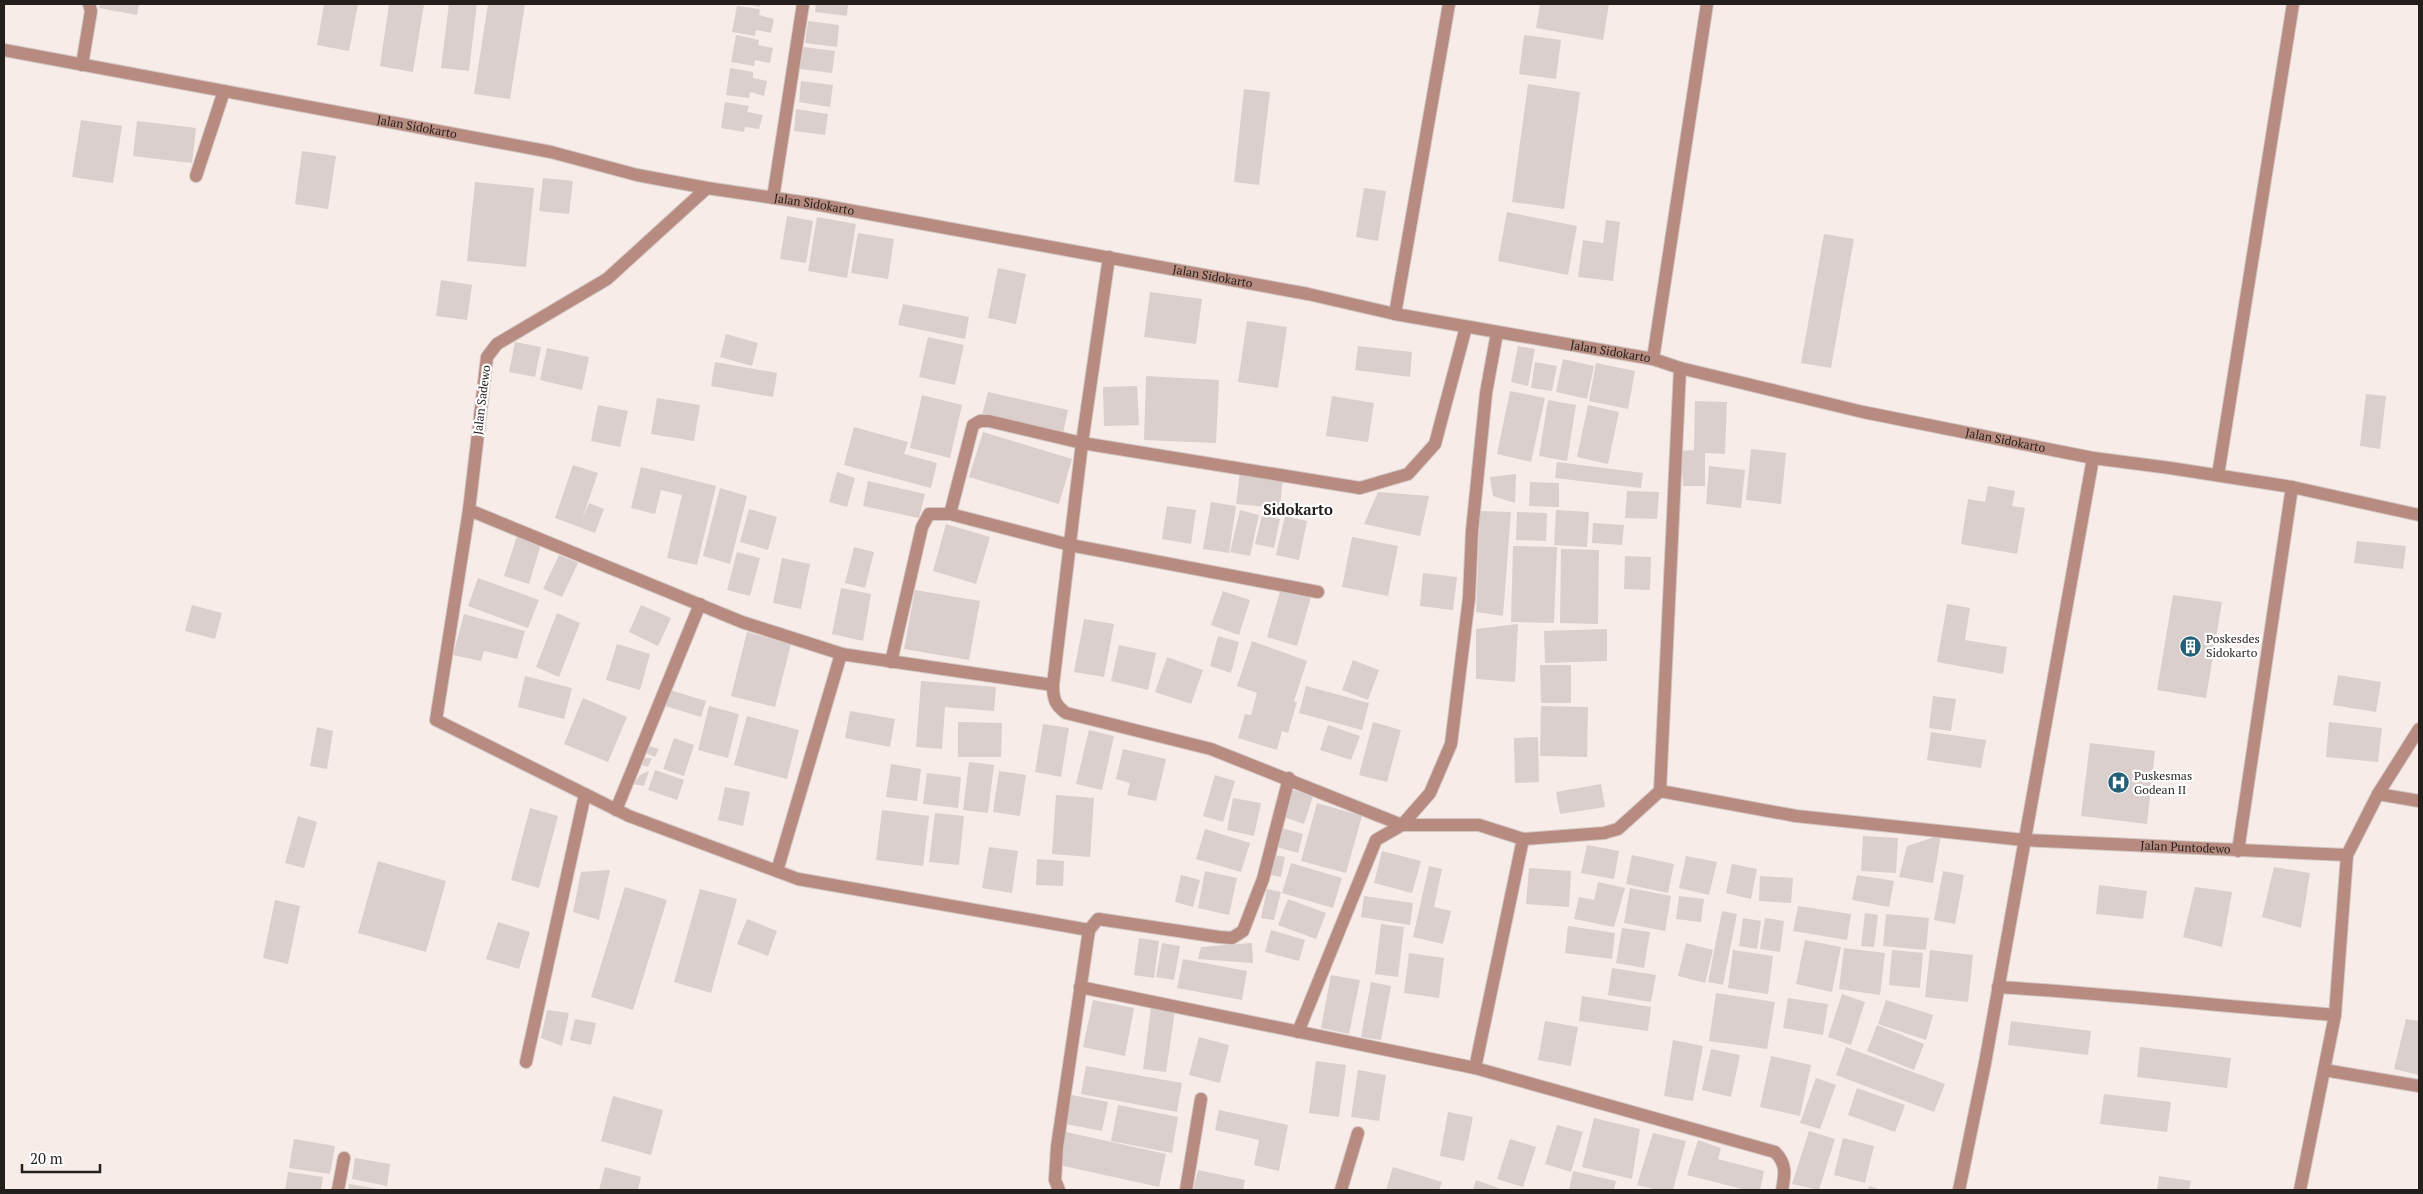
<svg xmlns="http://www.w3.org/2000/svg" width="2423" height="1194" viewBox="0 0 2423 1194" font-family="'PT Serif',serif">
  <rect width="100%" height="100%" fill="#f8ece9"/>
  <g fill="#dacfcc">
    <polygon points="100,4 139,4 137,15 99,8"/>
    <polygon points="324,4 358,4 349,51 317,45"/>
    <polygon points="389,4 424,4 413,72 380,66"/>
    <polygon points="449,4 477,4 469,71 441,68"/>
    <polygon points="488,4 525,4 510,99 474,94"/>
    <polygon points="746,4 760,4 760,7"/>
    <polygon points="816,4 848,4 847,16 815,12"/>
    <polygon points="1540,4 1609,4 1603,40 1536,28"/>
    <polygon points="737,6 760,9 759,15 774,19 771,33 756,30 755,36 732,32"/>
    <polygon points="808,21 839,25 837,47 805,43"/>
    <polygon points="736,35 759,40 758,45 773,48 770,63 755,60 754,66 731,62"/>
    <polygon points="1524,35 1561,40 1556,79 1519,74"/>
    <polygon points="803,47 835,51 832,73 800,69"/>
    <polygon points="730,68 753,72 753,78 767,81 764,96 750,92 749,98 726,95"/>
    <polygon points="801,81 833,85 830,107 799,102"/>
    <polygon points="1528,84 1580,92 1564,209 1512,202"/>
    <polygon points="1244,89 1270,92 1259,185 1234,182"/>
    <polygon points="725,102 749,106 747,112 763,115 759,129 745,127 744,132 721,128"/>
    <polygon points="796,109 828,114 825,135 794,131"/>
    <polygon points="81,120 122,126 113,183 72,177"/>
    <polygon points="137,121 196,128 192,163 133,156"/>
    <polygon points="302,151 336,156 328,209 295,204"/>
    <polygon points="543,178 573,181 569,214 539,211"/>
    <polygon points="475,182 534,188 526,267 467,261"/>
    <polygon points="1364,188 1386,191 1378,241 1356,237"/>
    <polygon points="1507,212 1577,226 1568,275 1498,261"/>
    <polygon points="787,216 813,221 806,263 780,259"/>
    <polygon points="817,217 856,224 847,278 808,271"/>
    <polygon points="1606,220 1620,222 1613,281 1578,277 1583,240 1603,243"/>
    <polygon points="858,233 894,239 888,279 851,273"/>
    <polygon points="1824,234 1854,239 1831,368 1801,363"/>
    <polygon points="998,268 1026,274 1016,324 988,318"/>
    <polygon points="441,280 472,285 467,320 436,316"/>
    <polygon points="1150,292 1202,299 1196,344 1144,337"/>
    <polygon points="903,304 969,317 965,339 898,325"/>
    <polygon points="1247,321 1287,327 1278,388 1238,382"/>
    <polygon points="726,334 758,343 752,366 720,357"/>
    <polygon points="928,337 964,345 955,385 919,377"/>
    <polygon points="515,342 541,347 535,377 509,372"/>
    <polygon points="1358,346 1412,352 1410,377 1355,370"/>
    <polygon points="1518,346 1535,349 1528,386 1511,382"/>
    <polygon points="547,348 589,357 582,390 540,380"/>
    <polygon points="1563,359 1594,366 1587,399 1556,392"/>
    <polygon points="715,362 777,373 773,397 711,386"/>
    <polygon points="1535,362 1557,366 1552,391 1531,388"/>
    <polygon points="1596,363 1635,371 1628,409 1589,401"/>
    <polygon points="1146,376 1219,380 1216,443 1144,440"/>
    <polygon points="1137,386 1139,425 1104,426 1103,387"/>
    <polygon points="1510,391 1545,398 1531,462 1497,454"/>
    <polygon points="988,392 1068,410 1063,433 982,415"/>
    <polygon points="2366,394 2386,396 2380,449 2360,446"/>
    <polygon points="922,395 962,405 950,458 910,448"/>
    <polygon points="1332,396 1374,403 1368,442 1326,436"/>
    <polygon points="657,398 700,405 694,441 651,434"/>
    <polygon points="1548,400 1576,405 1567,461 1539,456"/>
    <polygon points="1695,401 1727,402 1725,454 1705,453 1705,486 1683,486 1681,451 1694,450"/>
    <polygon points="598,405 628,411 620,447 591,441"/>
    <polygon points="1588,405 1619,412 1608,464 1577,457"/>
    <polygon points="854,427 908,442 904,454 937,463 931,488 844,465"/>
    <polygon points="983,432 1072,459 1059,504 969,477"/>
    <polygon points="1751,449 1786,453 1781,504 1746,500"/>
    <polygon points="1557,462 1643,473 1641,488 1555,478"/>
    <polygon points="573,465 598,473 582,519 589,503 604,509 595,533 555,518"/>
    <polygon points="1709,466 1745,470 1741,508 1706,504"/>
    <polygon points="641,467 716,486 697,565 667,558 682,495 661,490 655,514 631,508"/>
    <polygon points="837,472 855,478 847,507 829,502"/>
    <polygon points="1240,472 1283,477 1280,508 1236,504"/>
    <polygon points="1516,474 1515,503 1493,496 1490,477"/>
    <polygon points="868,481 925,494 919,518 863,506"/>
    <polygon points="1530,482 1559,483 1559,507 1529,506"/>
    <polygon points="1988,486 2015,491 2012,506 2025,508 2017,554 1961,544 1968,499 1985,502"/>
    <polygon points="720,488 747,496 730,564 703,556"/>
    <polygon points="1627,491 1659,492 1657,519 1625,518"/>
    <polygon points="1378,492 1429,496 1420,536 1364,524"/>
    <polygon points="1211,502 1236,506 1229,553 1203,549"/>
    <polygon points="1167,506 1196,510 1191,544 1162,539"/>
    <polygon points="749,509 777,517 768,550 740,542"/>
    <polygon points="1240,510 1259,515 1250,556 1230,552"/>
    <polygon points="1556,510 1589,512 1587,547 1554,545"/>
    <polygon points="1480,511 1511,512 1503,616 1476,612"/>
    <polygon points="1517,512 1547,513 1546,541 1516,540"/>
    <polygon points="1262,515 1280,519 1274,548 1255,544"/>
    <polygon points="1285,516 1307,521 1299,560 1276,555"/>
    <polygon points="1593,523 1624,525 1622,545 1592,543"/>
    <polygon points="946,524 990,537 976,584 933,571"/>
    <polygon points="517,536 541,544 529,584 504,576"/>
    <polygon points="1352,537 1398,546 1388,596 1342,587"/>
    <polygon points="2357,541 2406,546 2403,569 2354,563"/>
    <polygon points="1513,546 1557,547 1554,623 1511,622"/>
    <polygon points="854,547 874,552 865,588 845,583"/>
    <polygon points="1561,549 1599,550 1598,624 1560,623"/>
    <polygon points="737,552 760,558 750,596 727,590"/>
    <polygon points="559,555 578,563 562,597 543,589"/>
    <polygon points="1625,556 1651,557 1650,590 1624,589"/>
    <polygon points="782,558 810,564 801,609 773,603"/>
    <polygon points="1423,573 1457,577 1453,610 1420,606"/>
    <polygon points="478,578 539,600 528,628 468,606"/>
    <polygon points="841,588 871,594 863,641 832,634"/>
    <polygon points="1281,588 1311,597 1297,646 1267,637"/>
    <polygon points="915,590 980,601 969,660 904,649"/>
    <polygon points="1223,591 1250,600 1239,635 1211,625"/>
    <polygon points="2173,595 2222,602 2206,698 2157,690"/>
    <polygon points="1947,604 1970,608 1965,640 2007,647 2003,674 1937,662"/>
    <polygon points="192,605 222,613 215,639 185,631"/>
    <polygon points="641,605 671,618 658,646 629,632"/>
    <polygon points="557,613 580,623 559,677 536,667"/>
    <polygon points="464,614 525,631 517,659 484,651 481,661 453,655"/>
    <polygon points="1084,619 1114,624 1104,677 1074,672"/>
    <polygon points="1518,624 1515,682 1476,679 1476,629"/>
    <polygon points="1607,629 1607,661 1545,663 1544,631"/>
    <polygon points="747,632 791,644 775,707 731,696"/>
    <polygon points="1218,636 1239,642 1231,673 1210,666"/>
    <polygon points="1252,641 1307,661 1294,701 1297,702 1288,733 1282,731 1277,750 1238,738 1245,714 1251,715 1257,693 1237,686"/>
    <polygon points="617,644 650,654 640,690 606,680"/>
    <polygon points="1119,645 1156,653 1148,690 1111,681"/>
    <polygon points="1167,657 1203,670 1191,704 1155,692"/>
    <polygon points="1353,660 1379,670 1368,700 1342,690"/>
    <polygon points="1540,665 1571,665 1571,703 1541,703"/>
    <polygon points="2338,675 2381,682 2376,712 2333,705"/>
    <polygon points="525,676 572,688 564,719 518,707"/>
    <polygon points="921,681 996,687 994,711 945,707 942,749 916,747"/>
    <polygon points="1306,686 1369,703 1362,730 1299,713"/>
    <polygon points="667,689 706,701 701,717 662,705"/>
    <polygon points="1933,696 1956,699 1951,731 1929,728"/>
    <polygon points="583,698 627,717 608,762 564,744"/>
    <polygon points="709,706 739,714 728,758 698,750"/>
    <polygon points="1541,706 1588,707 1587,757 1540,756"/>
    <polygon points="850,711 895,719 890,747 845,738"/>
    <polygon points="747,716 799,730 787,779 734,765"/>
    <polygon points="958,722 1002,723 1001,757 958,757"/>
    <polygon points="1373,722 1401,730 1387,782 1359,775"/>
    <polygon points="2329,722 2382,728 2378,762 2326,757"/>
    <polygon points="1043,724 1069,728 1061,777 1035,772"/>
    <polygon points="1328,725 1360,736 1351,760 1320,750"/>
    <polygon points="317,727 333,731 327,769 310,766"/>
    <polygon points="1089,730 1114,736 1102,790 1076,784"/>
    <polygon points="1931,732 1986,740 1981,768 1927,760"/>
    <polygon points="1538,737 1539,782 1515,783 1514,738"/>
    <polygon points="674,738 694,745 684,776 663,769"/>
    <polygon points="2090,743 2155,751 2147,824 2081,816"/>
    <polygon points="650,746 659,749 655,757 646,753"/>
    <polygon points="1123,749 1166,759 1156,801 1127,795 1130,783 1116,779"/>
    <polygon points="644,758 652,758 648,767 642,765"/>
    <polygon points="969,762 994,765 988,813 963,810"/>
    <polygon points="891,764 921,769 917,801 886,797"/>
    <polygon points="655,770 684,780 677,800 648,790"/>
    <polygon points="649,771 644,786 633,784 640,775"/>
    <polygon points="999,771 1026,775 1020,816 993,812"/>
    <polygon points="927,773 961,777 958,808 923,804"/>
    <polygon points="1215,775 1235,781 1223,822 1203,816"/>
    <polygon points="1601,784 1605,807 1560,814 1556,792"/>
    <polygon points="725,787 750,792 743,826 718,820"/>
    <polygon points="1290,789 1313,796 1304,824 1281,816"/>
    <polygon points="1056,795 1094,798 1090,857 1052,854"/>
    <polygon points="1233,798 1261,803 1254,836 1227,830"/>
    <polygon points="1317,803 1362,816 1346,873 1301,861"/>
    <polygon points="530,808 558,816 539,888 511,880"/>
    <polygon points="882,810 929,816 923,866 876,860"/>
    <polygon points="935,813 964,816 959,865 929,862"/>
    <polygon points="298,816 317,822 304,868 285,863"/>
    <polygon points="1282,828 1303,834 1298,853 1277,847"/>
    <polygon points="1205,829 1250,843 1241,872 1196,859"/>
    <polygon points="1941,835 1933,883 1899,877 1907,846"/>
    <polygon points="1863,836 1898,838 1896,873 1861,871"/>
    <polygon points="1587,845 1619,851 1614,879 1581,873"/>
    <polygon points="989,847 1018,851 1012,893 982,888"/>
    <polygon points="1382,851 1421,861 1412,893 1374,883"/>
    <polygon points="1275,855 1285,857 1281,877 1270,875"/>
    <polygon points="1632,855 1674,864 1668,893 1626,884"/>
    <polygon points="1686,856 1717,862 1709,895 1679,888"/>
    <polygon points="1037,859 1064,861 1063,886 1036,885"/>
    <polygon points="378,861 446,881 426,952 358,933"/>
    <polygon points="1291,863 1342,878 1333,908 1282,893"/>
    <polygon points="1732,864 1757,869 1751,899 1726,893"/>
    <polygon points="1429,866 1442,869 1434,907 1451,911 1443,944 1413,937"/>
    <polygon points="2274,867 2310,873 2301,928 2262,917"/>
    <polygon points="1529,868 1571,871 1569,907 1526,904"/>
    <polygon points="610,870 599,920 573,912 581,872"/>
    <polygon points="1205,871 1237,878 1229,915 1198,908"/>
    <polygon points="1943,871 1964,875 1955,924 1934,920"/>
    <polygon points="1181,875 1200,880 1193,907 1175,902"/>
    <polygon points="1857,875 1894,881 1889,907 1852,900"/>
    <polygon points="1760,876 1793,878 1791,903 1759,901"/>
    <polygon points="1598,882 1625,888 1614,927 1574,919 1579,897 1594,900"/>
    <polygon points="2099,885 2147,891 2143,919 2096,914"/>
    <polygon points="625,887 667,900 633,1010 591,997"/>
    <polygon points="2195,887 2232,892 2222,947 2183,937"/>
    <polygon points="1630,888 1671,896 1665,931 1624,923"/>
    <polygon points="700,889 737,899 711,993 674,982"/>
    <polygon points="1267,889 1281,892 1274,920 1261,918"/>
    <polygon points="1364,896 1413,903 1410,925 1361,917"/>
    <polygon points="1679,896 1704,899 1701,922 1676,919"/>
    <polygon points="1288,899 1326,913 1316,939 1278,925"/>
    <polygon points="275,900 300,906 288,964 263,958"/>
    <polygon points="1798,906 1851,914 1847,940 1793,931"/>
    <polygon points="1722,911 1737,914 1723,985 1708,982"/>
    <polygon points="1865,913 1878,915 1874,947 1861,946"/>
    <polygon points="1886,914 1929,918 1926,950 1883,946"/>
    <polygon points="1743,918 1761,921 1757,949 1739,946"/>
    <polygon points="1765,918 1784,921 1780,952 1760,949"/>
    <polygon points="747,919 777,931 768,956 737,944"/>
    <polygon points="498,922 530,932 519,969 486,959"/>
    <polygon points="1381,924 1404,927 1398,977 1375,974"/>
    <polygon points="1568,926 1615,933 1612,959 1565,953"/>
    <polygon points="1622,928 1650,932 1644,968 1616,963"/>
    <polygon points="1271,930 1305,940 1299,961 1265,952"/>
    <polygon points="1139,938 1159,941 1154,978 1134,975"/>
    <polygon points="1805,940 1841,947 1832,992 1796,984"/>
    <polygon points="1162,943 1180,946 1174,980 1156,977"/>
    <polygon points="1252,943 1253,963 1198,959 1201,947"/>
    <polygon points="1686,943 1713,950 1705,983 1678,976"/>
    <polygon points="1844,948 1885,953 1880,995 1839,989"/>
    <polygon points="1733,950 1773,956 1768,994 1728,988"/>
    <polygon points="1892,950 1923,953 1920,988 1889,985"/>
    <polygon points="1930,950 1973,955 1968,1002 1925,997"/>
    <polygon points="1409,953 1444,958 1439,998 1404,993"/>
    <polygon points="1183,959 1247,971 1242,1000 1177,988"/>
    <polygon points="1612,968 1656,975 1651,1002 1608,995"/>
    <polygon points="1331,975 1360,980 1349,1034 1321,1028"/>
    <polygon points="1371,982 1391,986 1381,1040 1361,1037"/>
    <polygon points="1716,993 1775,1002 1767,1049 1709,1041"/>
    <polygon points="1842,994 1865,1002 1851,1045 1828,1037"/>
    <polygon points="1582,996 1651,1007 1648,1031 1579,1021"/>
    <polygon points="1788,998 1828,1004 1823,1035 1783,1028"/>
    <polygon points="1093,1000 1134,1008 1125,1056 1083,1047"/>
    <polygon points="1886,1000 1933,1015 1926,1040 1878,1024"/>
    <polygon points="1151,1008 1175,1011 1166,1072 1143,1069"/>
    <polygon points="547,1010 569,1013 562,1046 541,1038"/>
    <polygon points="575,1019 596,1023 591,1045 570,1040"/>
    <polygon points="2406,1019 2419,1021 2419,1075 2394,1069"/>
    <polygon points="1545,1021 1578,1027 1571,1066 1538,1060"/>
    <polygon points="2011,1021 2091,1031 2088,1055 2008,1045"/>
    <polygon points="1877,1025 1924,1044 1914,1070 1867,1051"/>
    <polygon points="1199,1037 1229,1045 1220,1083 1189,1075"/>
    <polygon points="1673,1040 1703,1046 1693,1101 1664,1096"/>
    <polygon points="1846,1047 1945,1084 1934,1112 1836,1075"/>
    <polygon points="2140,1047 2231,1058 2227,1088 2137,1077"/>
    <polygon points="1711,1049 1740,1055 1731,1097 1702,1090"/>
    <polygon points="1771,1056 1811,1065 1800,1116 1760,1107"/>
    <polygon points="1316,1061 1346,1065 1339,1117 1309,1113"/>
    <polygon points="1086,1066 1182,1083 1177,1112 1081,1094"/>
    <polygon points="1358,1070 1386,1075 1379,1121 1351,1117"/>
    <polygon points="1816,1078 1836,1085 1820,1129 1800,1123"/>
    <polygon points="1857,1088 1905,1105 1895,1132 1848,1115"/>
    <polygon points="2104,1094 2171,1102 2167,1132 2100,1124"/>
    <polygon points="1072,1095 1108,1102 1102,1131 1066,1124"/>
    <polygon points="613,1096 663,1110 651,1155 601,1141"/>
    <polygon points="1118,1105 1178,1117 1172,1153 1111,1141"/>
    <polygon points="1219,1110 1288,1125 1279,1171 1254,1165 1259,1140 1215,1130"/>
    <polygon points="1448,1112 1473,1117 1464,1161 1440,1156"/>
    <polygon points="1594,1118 1640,1129 1632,1179 1582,1167"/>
    <polygon points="1557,1125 1583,1132 1571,1172 1545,1164"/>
    <polygon points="1809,1131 1835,1139 1819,1190 1792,1184"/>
    <polygon points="1066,1132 1166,1154 1159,1187 1059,1165"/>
    <polygon points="1653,1133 1686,1141 1673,1190 1657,1190 1637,1185"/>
    <polygon points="1843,1138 1874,1146 1865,1183 1834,1175"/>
    <polygon points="294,1139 335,1146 330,1174 289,1168"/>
    <polygon points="1510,1139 1536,1147 1523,1187 1497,1179"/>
    <polygon points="1698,1140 1721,1148 1718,1159 1764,1171 1760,1190 1746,1190 1687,1175"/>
    <polygon points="355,1158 390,1164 387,1186 352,1179"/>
    <polygon points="605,1167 641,1177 638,1190 599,1190"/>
    <polygon points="1393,1167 1442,1182 1439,1190 1386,1190"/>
    <polygon points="1198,1170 1245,1180 1243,1190 1193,1190"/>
    <polygon points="1573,1171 1616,1181 1614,1190 1569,1190"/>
    <polygon points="288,1172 323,1177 321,1190 285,1190"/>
    <polygon points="2159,1176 2191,1181 2189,1190 2157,1190"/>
    <polygon points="1476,1180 1501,1189 1500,1190 1473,1190"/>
    <polygon points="349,1184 378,1189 378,1190 348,1190"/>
    <polygon points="1869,1186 1881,1190 1868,1190"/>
  </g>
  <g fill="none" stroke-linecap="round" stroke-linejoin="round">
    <defs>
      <g id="street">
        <path id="s1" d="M4 50 551 152 637 175 707 188 815 204 1308 294 1395 314 1653 359 1680 368 1863 412 2093 458 2170 468 2292 487 2419 515"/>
        <polyline points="82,65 91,11 89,4"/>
        <polyline points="196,176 224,91"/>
        <polyline points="707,188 607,279 497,344 487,357 469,510 436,720 629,816 798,879 1089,930"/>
        <polyline points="773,198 803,4"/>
        <path id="s2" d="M1109 257 1082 443 1053 685C1053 699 1055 705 1066 713L1211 749 1402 825H1479L1523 839 1604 833 1618 829 1660 791 1796 816 2024 840 2347 855"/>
        <polyline points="1395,314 1449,4"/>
        <polyline points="1653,359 1707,4"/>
        <polyline points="2218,475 2293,4"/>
        <polyline points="469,510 742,622 842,654"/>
        <polyline points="950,514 973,425 980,421 989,421 1082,443 1360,488 1408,474 1435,444 1466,327"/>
        <polyline points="891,662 922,527 929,514 950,514 1070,545 1318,592"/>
        <polyline points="1660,791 1680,368"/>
        <polyline points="2378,794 2419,801"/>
        <polyline points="616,810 700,604"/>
        <polyline points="2238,851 2292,487"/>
        <polyline points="777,871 841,654 1053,685"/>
        <path d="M1080 987 1475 1068 1775 1152C1787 1164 1785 1175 1782 1190"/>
        <path d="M1998 987C2111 994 2223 1006 2335 1015"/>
        <polyline points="1298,1032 1376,840 1402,825 1430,793 1451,744 1469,598 1472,531 1486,393 1497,333"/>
        <polyline points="526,1062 585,794"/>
        <polyline points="1475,1068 1523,839"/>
        <polyline points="2324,1070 2419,1086"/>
        <polyline points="338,1190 344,1158"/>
        <polyline points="1059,1190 1055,1180 1057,1147 1089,930 1098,919 1219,937 1232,938 1243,931 1263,879 1289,778"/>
        <polyline points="1186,1190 1201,1099"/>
        <polyline points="1341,1190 1358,1133"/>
        <polyline points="1959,1190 1985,1063 2093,458"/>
        <polyline points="2300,1190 2335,1015 2347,855 2378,794 2419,729"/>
      </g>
    </defs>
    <use href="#street" stroke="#d2c7c4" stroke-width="14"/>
    <use href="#street" stroke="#b78b7f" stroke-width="12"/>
  </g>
  <defs>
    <symbol id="building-disc" viewBox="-11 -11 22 22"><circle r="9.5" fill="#236077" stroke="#fff"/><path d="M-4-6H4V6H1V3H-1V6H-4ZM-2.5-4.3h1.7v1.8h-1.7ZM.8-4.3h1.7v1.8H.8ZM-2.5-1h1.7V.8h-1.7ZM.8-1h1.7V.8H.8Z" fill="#fff"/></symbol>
    <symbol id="hospital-disc" viewBox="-11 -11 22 22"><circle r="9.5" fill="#236077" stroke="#fff"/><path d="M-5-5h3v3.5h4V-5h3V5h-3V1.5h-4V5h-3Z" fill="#fff"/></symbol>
  </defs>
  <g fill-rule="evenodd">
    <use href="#building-disc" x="2178" y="634" width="25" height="25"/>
    <use href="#hospital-disc" x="2106" y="770" width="25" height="25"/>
  </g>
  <g text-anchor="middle" stroke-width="4.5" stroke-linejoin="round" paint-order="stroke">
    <g font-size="12" fill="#231f1d" stroke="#fff">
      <text dy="4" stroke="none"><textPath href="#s1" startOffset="420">Jalan Sidokarto</textPath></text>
      <text dy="4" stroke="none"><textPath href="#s1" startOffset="825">Jalan Sidokarto</textPath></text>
      <text dy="4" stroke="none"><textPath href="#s1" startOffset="1230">Jalan Sidokarto</textPath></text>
      <text dy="4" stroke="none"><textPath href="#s1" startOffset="1635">Jalan Sidokarto</textPath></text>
      <text transform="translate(482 400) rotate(-83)" y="4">Jalan Sadewo</text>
      <text dy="4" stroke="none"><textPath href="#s1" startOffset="2040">Jalan Sidokarto</textPath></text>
      <text dy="4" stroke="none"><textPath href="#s2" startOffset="1624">Jalan Puntodewo</textPath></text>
    </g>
    <g font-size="12" fill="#231f1d" stroke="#fff" text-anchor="start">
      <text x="2206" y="643">Poskesdes<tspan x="2206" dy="14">Sidokarto</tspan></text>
      <text x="2134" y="780">Puskesmas<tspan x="2134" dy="14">Godean II</tspan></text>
    </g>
    <g font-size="15" font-weight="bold" fill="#231f1d" stroke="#fff">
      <text x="1298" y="515">Sidokarto</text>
    </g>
  </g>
  <rect width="2423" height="1194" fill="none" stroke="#231f1d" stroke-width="10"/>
  <path d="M22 1164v8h78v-8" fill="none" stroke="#231f1d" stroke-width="2.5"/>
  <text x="30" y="1164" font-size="15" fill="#231f1d" stroke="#ffffff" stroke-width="4" paint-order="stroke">20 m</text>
</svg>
